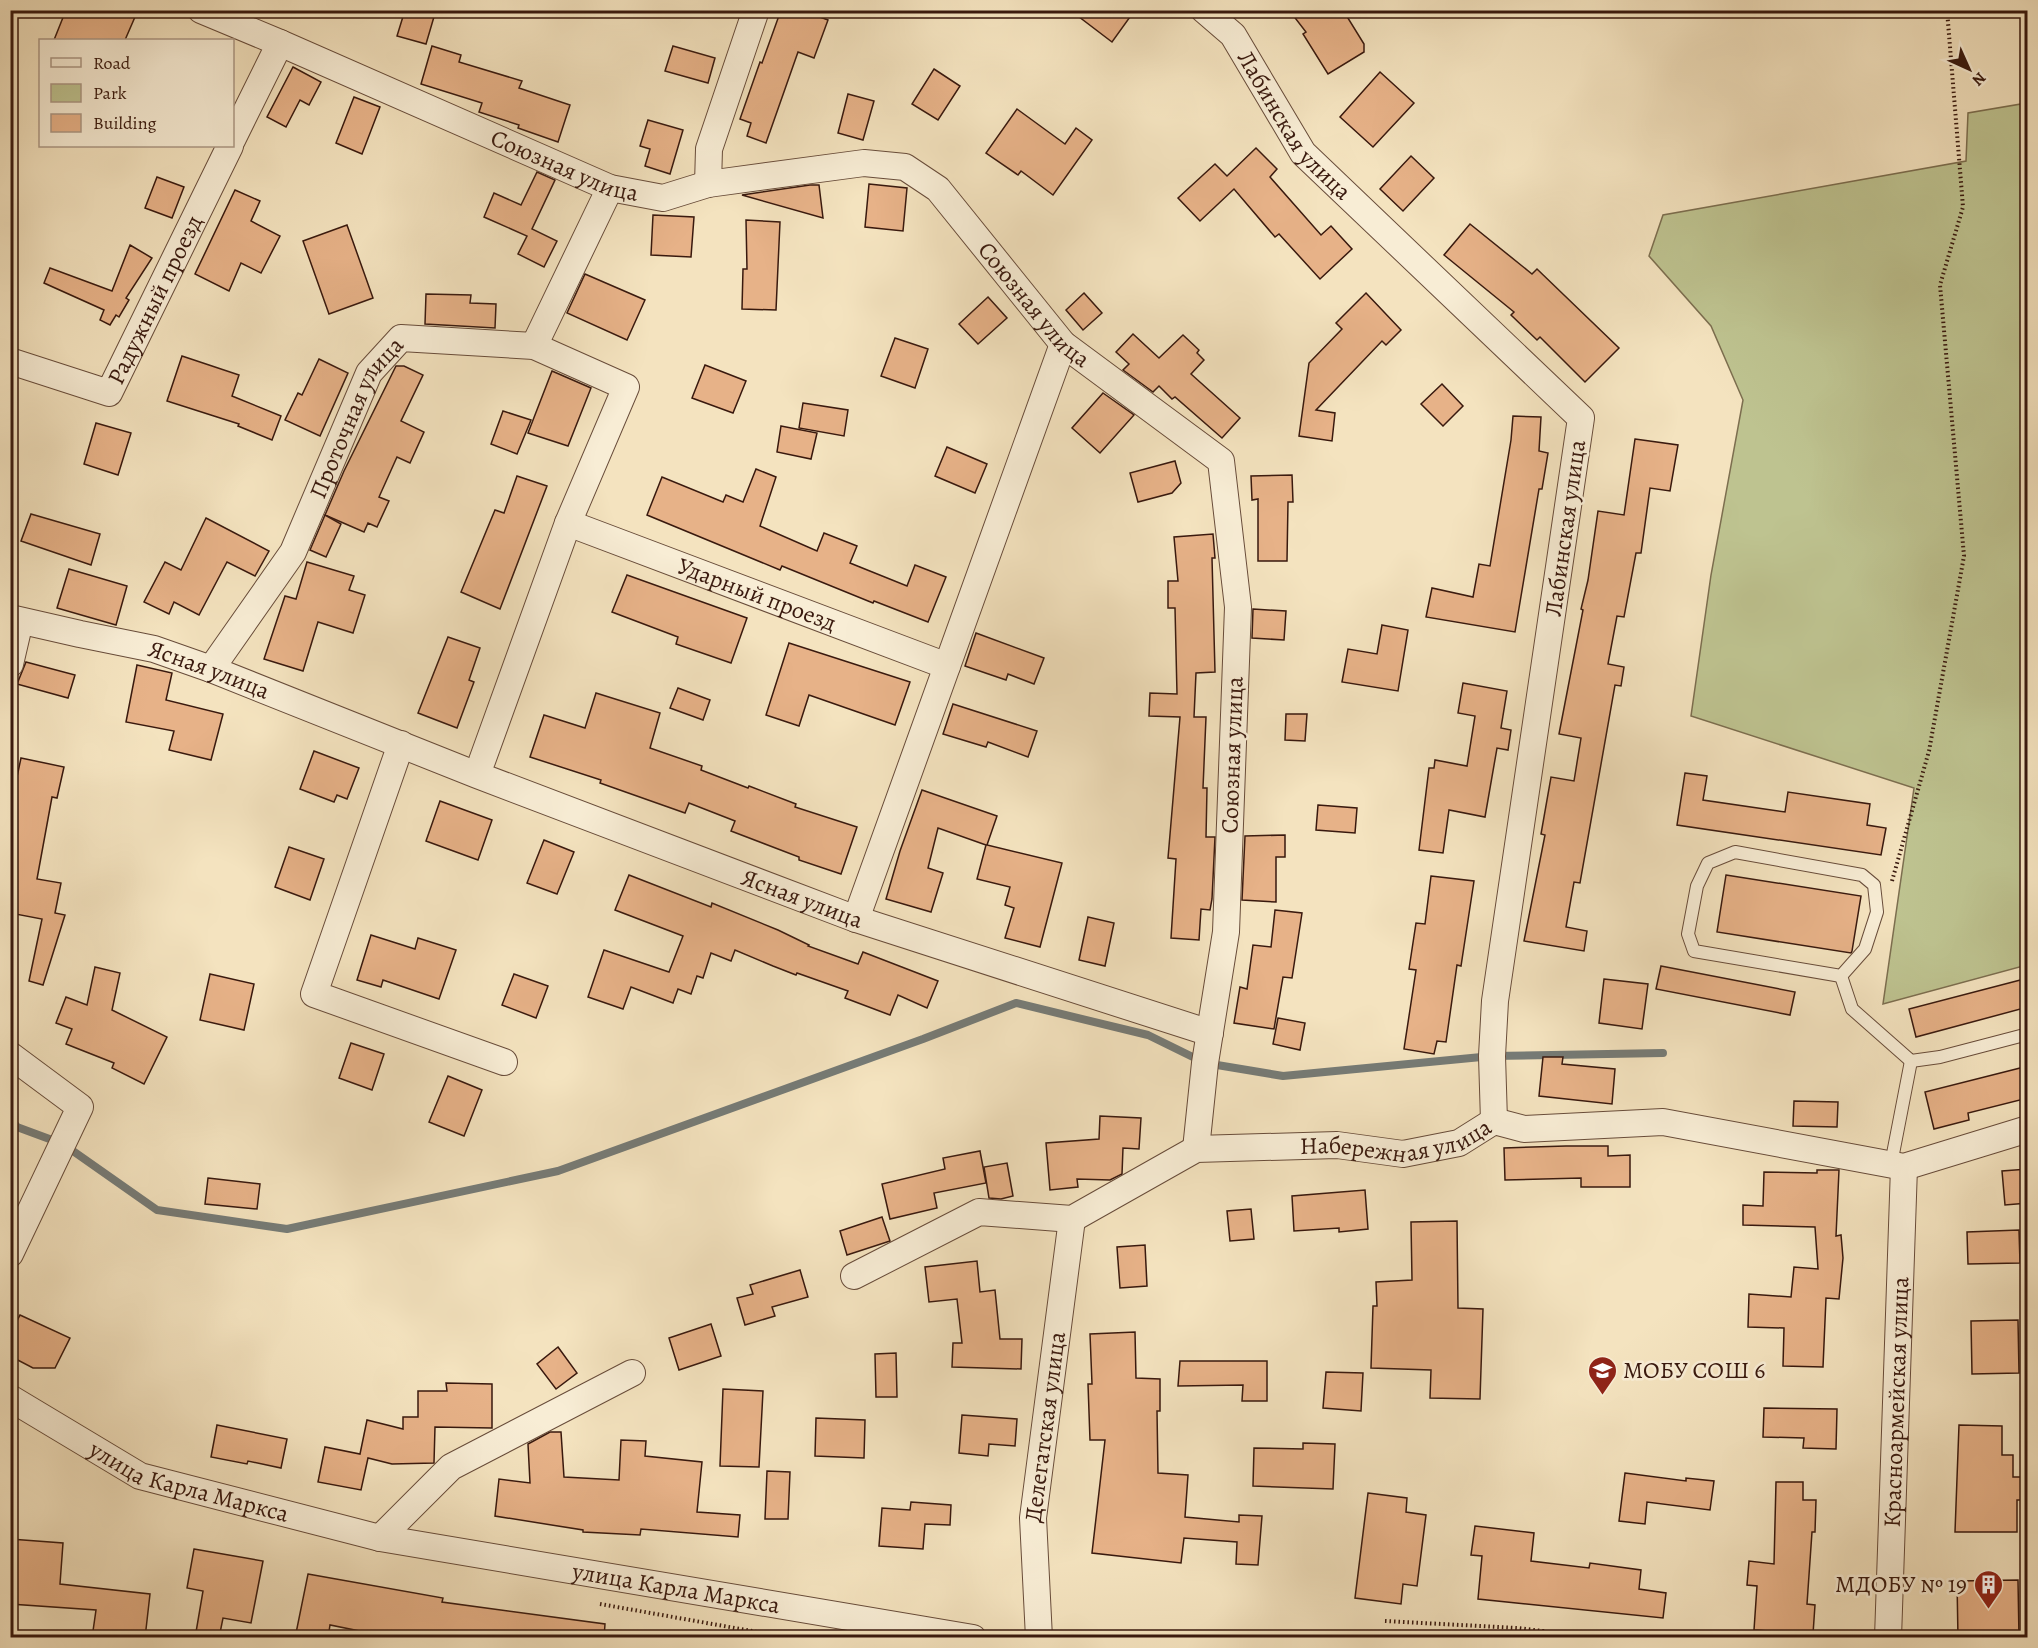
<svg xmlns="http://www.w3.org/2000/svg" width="2038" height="1648" viewBox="0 0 2038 1648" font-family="Alegreya,serif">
  <rect width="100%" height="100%" fill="#f4e3bf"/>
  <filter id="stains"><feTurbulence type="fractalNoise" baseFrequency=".00333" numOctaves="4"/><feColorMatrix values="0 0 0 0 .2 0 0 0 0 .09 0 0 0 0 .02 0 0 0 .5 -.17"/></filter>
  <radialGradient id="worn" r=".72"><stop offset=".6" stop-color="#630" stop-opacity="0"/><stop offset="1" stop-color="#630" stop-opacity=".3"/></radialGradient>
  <polygon fill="#bec390" stroke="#7c6e4f" stroke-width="1.5" points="2027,103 2027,965 1883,1004 1914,788 1691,716 1711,575 1743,400 1711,326 1649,256 1663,215 1966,161 1968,113"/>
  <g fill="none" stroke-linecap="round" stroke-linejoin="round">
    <polyline stroke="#767b76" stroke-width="8" points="10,1118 17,1127 63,1144 157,1210 287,1229 558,1171 923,1039 1016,1003 1148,1035 1205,1063 1283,1076 1492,1056 1663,1053"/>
  </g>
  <g fill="#e7b288" stroke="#39190e" stroke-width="1.5">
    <polygon points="66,10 138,10 125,40 54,40"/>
    <polygon points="405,10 436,10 426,44 397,36"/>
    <polygon points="781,10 801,10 828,20 814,58 798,52 766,143 747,136 751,123 740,119 760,62 762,63"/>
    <polygon points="1070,10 1135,10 1112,42"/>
    <polygon points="1289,10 1343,10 1364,44 1364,52 1328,74 1303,34 1306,32"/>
    <polygon points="432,46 461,55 459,62 522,81 519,88 570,105 558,142 518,128 519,125 479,112 482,103 421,84"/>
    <polygon points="673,46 715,58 708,83 665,71"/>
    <polygon points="293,67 321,82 309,105 300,100 286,127 267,117"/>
    <polygon points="934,69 960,86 938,120 912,104"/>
    <polygon points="1380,72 1414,103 1373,147 1340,117"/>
    <polygon points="848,94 874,101 863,140 838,133"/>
    <polygon points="354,97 380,107 362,154 336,143"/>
    <polygon points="1017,109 1065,144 1076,128 1092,140 1053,195 1021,171 1018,175 986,153"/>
    <polygon points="648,120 683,130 670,174 645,166 650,149 640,146"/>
    <polygon points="1256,148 1277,169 1270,177 1321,235 1331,226 1352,249 1320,279 1279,234 1275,237 1234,189 1200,221 1178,198 1215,164 1227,176"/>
    <polygon points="1411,156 1434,178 1403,211 1380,189"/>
    <polygon points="537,172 555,180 532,229 557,241 544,267 518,254 527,236 484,217 494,193 521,205"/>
    <polygon points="157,177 184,187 172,218 145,208"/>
    <polygon points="869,184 907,188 903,231 865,227"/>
    <polygon points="810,185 819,185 823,218 742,195"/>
    <polygon points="235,190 260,201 251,221 280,236 261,273 241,263 229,291 195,274"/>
    <polygon points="653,215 694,217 691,257 651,255"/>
    <polygon points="746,220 780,222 776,310 742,309 743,269 747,269"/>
    <polygon points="1470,224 1532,274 1537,269 1619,348 1585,382 1540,337 1537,340 1511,315 1514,312 1444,255"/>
    <polygon points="347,225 373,298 329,314 303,241"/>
    <polygon points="130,245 152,258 126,298 129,300 119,317 116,315 110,325 100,320 104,310 44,283 50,268 112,291"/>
    <polygon points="585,274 645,300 627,340 567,313"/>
    <polygon points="1084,293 1102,313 1083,330 1066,310"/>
    <polygon points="1366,293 1401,330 1386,345 1382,341 1316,410 1335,413 1332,441 1299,436 1309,363 1342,329 1336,323"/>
    <polygon points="426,294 471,295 470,303 496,304 495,328 425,324"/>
    <polygon points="988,297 1007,318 978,344 959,324"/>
    <polygon points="1133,334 1159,358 1183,335 1199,350 1197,353 1204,360 1191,374 1240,418 1222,438 1175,397 1172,399 1159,386 1153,392 1123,370 1129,364 1116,352"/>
    <polygon points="895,338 928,349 915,388 881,376"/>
    <polygon points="182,356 239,375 232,396 281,416 272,440 238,426 239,424 167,401"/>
    <polygon points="319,359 348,373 320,436 285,420 298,393 302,395"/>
    <polygon points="705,365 746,381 733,413 692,398"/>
    <polygon points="396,366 404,366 423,375 401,421 424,432 410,463 397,457 379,497 389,501 377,527 368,523 364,532 325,515 344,471"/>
    <polygon points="552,371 591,388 568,446 528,433"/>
    <polygon points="1442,384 1463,406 1443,426 1421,404"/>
    <polygon points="1103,393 1134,415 1100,453 1072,428"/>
    <polygon points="803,403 848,410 844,436 799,428"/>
    <polygon points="503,411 531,420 517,454 491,444"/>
    <polygon points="1513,416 1541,417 1539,451 1548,453 1542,489 1539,489 1515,632 1426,617 1432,588 1473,597 1479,564 1490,566 1511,440"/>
    <polygon points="96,423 131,433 118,475 84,464"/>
    <polygon points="781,426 817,433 811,459 777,452"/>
    <polygon points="1635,439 1678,445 1670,491 1650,488 1641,553 1636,553 1624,617 1617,616 1608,664 1624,667 1621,686 1615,685 1580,883 1574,882 1566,927 1587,931 1584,951 1524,941 1545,835 1541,834 1551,777 1574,781 1581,738 1559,734 1583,610 1581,609 1588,580 1598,511 1624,515"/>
    <polygon points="947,447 987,464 975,493 935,476"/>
    <polygon points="1175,461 1181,483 1172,493 1138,502 1130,473"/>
    <polygon points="756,469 776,477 760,526 817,551 824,533 857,546 850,563 907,586 915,565 946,577 928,622 874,601 873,603 782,566 780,570 647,515 662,477 723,502 726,495 743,502"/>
    <polygon points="1292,475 1293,502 1288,502 1287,561 1258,561 1258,499 1252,500 1251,476"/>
    <polygon points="517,476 547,486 500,609 461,592 495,510 504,513"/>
    <polygon points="31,514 100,534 91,565 21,541"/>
    <polygon points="325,515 341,524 326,557 310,550"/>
    <polygon points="206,518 269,551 255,576 227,562 199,615 174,602 169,614 144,602 165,562 181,570"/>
    <polygon points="1213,534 1215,558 1212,558 1215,672 1196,673 1194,717 1206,717 1203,788 1207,788 1206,837 1215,837 1212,899 1210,910 1201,909 1199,940 1171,938 1176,859 1168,858 1180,717 1149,716 1150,693 1177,694 1175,608 1168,608 1168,581 1178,581 1174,537"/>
    <polygon points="307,562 354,576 349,590 365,595 353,633 318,622 303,671 264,659 285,596 296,599"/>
    <polygon points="69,569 127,586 116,625 57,608"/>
    <polygon points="627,575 747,618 731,663 676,644 678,637 612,612"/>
    <polygon points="1253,609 1286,611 1284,640 1252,638"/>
    <polygon points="1382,625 1408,630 1398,691 1342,682 1348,649 1377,654"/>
    <polygon points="976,633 1044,658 1034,684 1008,674 1006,680 965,666"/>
    <polygon points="448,637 480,648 469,680 474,682 457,728 418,713"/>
    <polygon points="789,643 910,682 895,725 809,695 799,726 766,715"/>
    <polygon points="26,662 75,675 68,698 17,684"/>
    <polygon points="137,665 172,673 166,700 223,714 211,760 169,750 174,731 126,722"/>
    <polygon points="1463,683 1507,691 1501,728 1511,730 1508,750 1497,748 1485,817 1449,810 1443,853 1419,850 1429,768 1434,768 1435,760 1467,766 1475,716 1458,713"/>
    <polygon points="678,688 710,700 703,720 670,708"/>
    <polygon points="596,693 660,713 650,748 702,766 701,770 748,788 749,786 796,804 795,807 857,827 841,874 799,860 799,857 731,831 735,821 689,803 685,813 600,783 601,780 530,757 544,715 585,728"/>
    <polygon points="953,704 1037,731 1028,757 988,742 986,747 943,734"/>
    <polygon points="1286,714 1307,714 1305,741 1285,740"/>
    <polygon points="314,751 359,768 347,799 337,795 334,802 300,789"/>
    <polygon points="21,758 64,767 57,798 52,797 37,879 61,883 55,913 65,915 43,985 29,981 42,919 10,913 10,810"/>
    <polygon points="1685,773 1707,776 1703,800 1785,812 1788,792 1870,804 1867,825 1886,828 1881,855 1677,825"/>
    <polygon points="922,790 997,816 987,845 1062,863 1040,947 1005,938 1014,908 1005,905 1010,887 977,879 986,845 938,828 928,868 943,873 931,912 886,899 900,851"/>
    <polygon points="440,801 492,820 478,860 426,841"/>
    <polygon points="1318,805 1357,808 1355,833 1316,830"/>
    <polygon points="1285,835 1285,857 1276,857 1276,902 1242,900 1245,836"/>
    <polygon points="544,840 574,852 557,894 527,883"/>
    <polygon points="289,847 324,859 310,900 275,887"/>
    <polygon points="629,875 711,907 712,903 778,930 809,945 808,946 858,964 863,952 938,981 927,1008 898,995 890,1015 845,998 848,991 797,973 796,975 773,966 735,950 731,961 711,953 703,978 697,976 691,994 678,989 673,1003 631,987 623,1009 588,997 604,950 669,972 683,936 615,910"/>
    <polygon points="1726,875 1861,896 1852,951 1851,953 1717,932"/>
    <polygon points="1431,876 1474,881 1461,966 1457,965 1446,1042 1437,1041 1434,1054 1404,1049 1416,970 1409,969 1416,923 1425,924"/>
    <polygon points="1275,910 1302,913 1292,978 1283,977 1274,1029 1234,1023 1240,987 1247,989 1253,945 1271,947"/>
    <polygon points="1088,917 1114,923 1105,966 1079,960"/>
    <polygon points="371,935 415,949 418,938 456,950 439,999 383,980 381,987 357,980"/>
    <polygon points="1661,966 1795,992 1790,1015 1656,989"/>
    <polygon points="95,967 120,973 112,1010 167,1037 144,1084 112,1068 114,1063 66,1044 72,1029 56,1023 66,997 87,1005"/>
    <polygon points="210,974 254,984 244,1030 200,1020"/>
    <polygon points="514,974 548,986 536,1018 502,1005"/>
    <polygon points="2028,978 2028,1007 1916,1037 1909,1009"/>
    <polygon points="1604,979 1648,984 1642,1029 1599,1023"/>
    <polygon points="1278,1018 1305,1023 1300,1050 1273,1044"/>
    <polygon points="351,1043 384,1054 372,1090 339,1078"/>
    <polygon points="1543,1057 1563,1057 1562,1064 1615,1069 1612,1104 1539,1096"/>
    <polygon points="2028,1066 2028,1098 1968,1113 1969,1120 1934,1129 1925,1092"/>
    <polygon points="448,1076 482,1090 464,1136 429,1122"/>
    <polygon points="1794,1101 1838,1102 1837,1127 1793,1126"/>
    <polygon points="1100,1116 1141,1118 1139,1149 1123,1148 1122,1174 1110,1180 1077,1179 1078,1187 1050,1190 1046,1143 1099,1139"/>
    <polygon points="1566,1146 1608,1146 1608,1156 1630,1155 1630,1187 1581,1187 1581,1178 1505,1180 1504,1148"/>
    <polygon points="980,1151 986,1183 934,1193 937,1208 890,1219 882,1184 945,1169 943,1158"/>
    <polygon points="1007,1163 1013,1196 1001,1199 989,1198 984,1167"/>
    <polygon points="2028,1169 2028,1203 2005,1205 2002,1171"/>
    <polygon points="1817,1170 1839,1170 1836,1236 1841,1235 1843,1258 1839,1299 1826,1298 1823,1367 1783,1366 1784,1328 1748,1327 1749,1294 1791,1297 1794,1267 1818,1269 1815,1227 1743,1225 1743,1205 1763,1206 1764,1172 1817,1173"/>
    <polygon points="208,1178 260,1184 257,1209 205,1204"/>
    <polygon points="1365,1190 1368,1229 1339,1232 1339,1228 1294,1231 1292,1196"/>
    <polygon points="1251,1209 1254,1239 1230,1241 1227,1211"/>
    <polygon points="882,1217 890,1241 847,1255 840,1231"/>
    <polygon points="1457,1221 1458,1308 1483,1309 1480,1399 1430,1398 1431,1370 1371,1368 1373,1306 1377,1306 1376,1282 1412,1280 1411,1222"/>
    <polygon points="2019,1230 2020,1263 1968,1264 1967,1232"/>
    <polygon points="1145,1245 1147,1286 1120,1288 1117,1247"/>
    <polygon points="977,1261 980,1292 995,1290 1000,1339 1022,1339 1021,1369 952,1367 953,1343 962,1343 957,1299 929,1302 925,1267"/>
    <polygon points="800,1270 808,1297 772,1307 775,1316 745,1325 737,1298 753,1294 750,1285"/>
    <polygon points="20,1315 70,1338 55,1368 33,1368 10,1356 10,1335"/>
    <polygon points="2018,1320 2019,1373 1972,1374 1971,1321"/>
    <polygon points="711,1324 721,1356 679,1370 669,1338"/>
    <polygon points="1135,1332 1136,1378 1160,1379 1160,1411 1157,1411 1158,1473 1188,1475 1185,1517 1239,1522 1239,1515 1262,1516 1258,1565 1236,1564 1237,1542 1184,1538 1181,1563 1092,1553 1105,1440 1090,1440 1088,1384 1092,1384 1090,1334"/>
    <polygon points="558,1347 577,1373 556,1389 537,1364"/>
    <polygon points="896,1353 897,1397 876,1397 875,1354"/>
    <polygon points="1180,1361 1267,1361 1267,1401 1242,1401 1243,1385 1178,1386"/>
    <polygon points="1326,1372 1363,1373 1361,1411 1323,1408"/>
    <polygon points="446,1383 492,1384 492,1428 435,1427 434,1463 392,1464 368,1458 361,1490 318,1482 325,1447 360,1454 367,1420 403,1429 403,1417 418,1417 418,1391 447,1391"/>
    <polygon points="723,1389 763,1391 759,1467 720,1466"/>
    <polygon points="1764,1408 1837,1409 1836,1449 1803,1448 1804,1438 1763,1437"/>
    <polygon points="962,1415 1017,1419 1015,1446 989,1444 988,1456 959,1453"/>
    <polygon points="816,1418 865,1420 864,1458 815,1456"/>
    <polygon points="217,1425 287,1439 281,1468 248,1461 247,1464 211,1457"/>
    <polygon points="1959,1425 2002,1426 2002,1455 2013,1455 2013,1477 2028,1477 2028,1500 2017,1500 2017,1532 1955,1532"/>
    <polygon points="550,1432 561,1432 564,1477 619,1480 621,1440 646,1441 645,1456 702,1462 697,1512 740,1515 738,1537 641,1529 640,1535 583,1532 583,1530 495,1516 499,1479 530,1483 528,1444"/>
    <polygon points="1303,1443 1335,1444 1333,1489 1253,1486 1254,1448 1303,1449"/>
    <polygon points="767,1471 790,1472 788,1519 765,1519"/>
    <polygon points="1625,1473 1686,1481 1686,1478 1714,1481 1710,1510 1647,1502 1645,1524 1619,1521"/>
    <polygon points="1776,1482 1803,1482 1803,1500 1816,1500 1815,1532 1812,1532 1807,1604 1815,1605 1813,1634 1754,1630 1757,1586 1747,1585 1749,1561 1774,1564"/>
    <polygon points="1368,1493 1407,1498 1406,1512 1426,1515 1417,1586 1403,1584 1401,1604 1355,1598"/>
    <polygon points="911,1502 951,1505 950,1525 925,1524 923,1549 879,1546 882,1508 910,1510"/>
    <polygon points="1475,1526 1534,1533 1531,1561 1589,1568 1590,1563 1641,1570 1639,1589 1666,1593 1663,1618 1478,1599 1482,1556 1471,1555"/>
    <polygon points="10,1539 63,1543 60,1584 150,1594 145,1638 92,1638 96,1610 10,1604"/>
    <polygon points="194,1549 263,1561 251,1623 223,1618 219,1638 195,1638 203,1591 187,1588"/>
    <polygon points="308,1574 443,1598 442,1602 605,1624 604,1638 394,1638 330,1625 328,1638 295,1638"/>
    <polygon points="2018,1580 2019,1638 1958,1638 1957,1581"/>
  </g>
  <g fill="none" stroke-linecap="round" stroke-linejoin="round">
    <defs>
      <g id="lane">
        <polygon points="1735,852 1862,875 1874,885 1877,912 1865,949 1841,976 1694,951 1688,934 1697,886 1708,863"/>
        <polyline points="1841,976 1852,1009 1911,1061 1940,1057 2028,1034"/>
        <polyline points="1891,1164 1911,1061"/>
      </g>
      <g id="street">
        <path id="s1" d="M201 10 280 43 610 188 663 198 708 184 864 163 905 167 938 189 1063 344 1221 461 1238 607 1226 932 1205 1063 1196 1149"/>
        <path id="s2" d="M1204 10 1233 35 1303 153 1581 418 1495 1001 1492 1056 1494 1121"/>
        <polyline points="232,140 280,43"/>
        <polyline points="708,184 709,149 756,10"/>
        <polyline points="534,346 610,188"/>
        <path id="s3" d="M10 361 109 393 230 146"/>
        <path id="s4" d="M568 523 947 666"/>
        <path id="s5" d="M10 618 80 634 154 649 211 669 477 775 856 919 1210 1033"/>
        <polyline points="10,664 20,621"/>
        <path id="s6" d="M211 669 293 552 369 373 401 338 534 346 626 387 568 523 482 761"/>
        <polyline points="401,744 314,994 504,1062"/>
        <polyline points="856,919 1063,344"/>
        <polyline points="10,1055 80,1107 10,1254"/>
        <path id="s7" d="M854 1276 979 1212 1072 1219 1196 1149 1337 1145 1403 1154 1459 1143 1494 1121 1524 1129 1663 1122 1904 1167 2028 1129"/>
        <path id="s8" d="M10 1398 140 1476 380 1538 973 1638"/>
        <polyline points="380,1538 451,1467 632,1373"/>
        <path id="s9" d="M1039 1638 1033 1518 1072 1219"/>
        <path id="s10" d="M1888 1638 1904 1167"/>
      </g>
    </defs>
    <use href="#lane" stroke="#684c3a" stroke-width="14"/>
    <use href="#street" stroke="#684c3a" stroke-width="28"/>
    <g stroke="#39190e" stroke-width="4" stroke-dasharray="1.5 3" stroke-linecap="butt">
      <polyline points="1892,881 1929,751 1964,556 1940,285 1963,207 1947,10"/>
      <polyline points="600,1604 791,1638"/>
      <polyline points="1385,1621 1517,1628 1543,1631 1557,1638"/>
    </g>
    <use href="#lane" stroke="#f8edd5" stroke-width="12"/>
    <use href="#street" stroke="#f8edd5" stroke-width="26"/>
  </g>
  <defs>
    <symbol id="school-pin" viewBox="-11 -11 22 30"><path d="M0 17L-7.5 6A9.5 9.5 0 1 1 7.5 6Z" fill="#8f2418" stroke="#f8edd5"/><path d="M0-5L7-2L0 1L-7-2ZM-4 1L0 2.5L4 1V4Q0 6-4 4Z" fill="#fff"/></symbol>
    <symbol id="building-pin" viewBox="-11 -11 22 30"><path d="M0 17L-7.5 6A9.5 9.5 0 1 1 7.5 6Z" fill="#8f2418" stroke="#f8edd5"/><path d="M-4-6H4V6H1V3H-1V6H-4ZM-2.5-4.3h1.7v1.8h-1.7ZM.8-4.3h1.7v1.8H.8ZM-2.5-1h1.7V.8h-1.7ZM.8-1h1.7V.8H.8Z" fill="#fff"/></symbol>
  </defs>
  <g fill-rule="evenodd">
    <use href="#school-pin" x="1586" y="1354" width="33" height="45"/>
    <use href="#building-pin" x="1972" y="1568" width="33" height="45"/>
  </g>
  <g text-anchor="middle" stroke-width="5" stroke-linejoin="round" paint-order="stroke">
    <g font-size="24" fill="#39190e" stroke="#f8edd5">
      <text dy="8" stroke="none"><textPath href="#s2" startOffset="148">Лабинская улица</textPath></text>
      <text dy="8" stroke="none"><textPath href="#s1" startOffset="396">Союзная улица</textPath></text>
      <text dy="8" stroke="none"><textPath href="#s3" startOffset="208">Радужный проезд</textPath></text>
      <text dy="8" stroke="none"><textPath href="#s1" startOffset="936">Союзная улица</textPath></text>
      <text dy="8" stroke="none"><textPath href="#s6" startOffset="292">Проточная улица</textPath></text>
      <text transform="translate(1565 528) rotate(-82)" y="8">Лабинская улица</text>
      <text dy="8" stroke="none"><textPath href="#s4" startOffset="202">Ударный проезд</textPath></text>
      <text dy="8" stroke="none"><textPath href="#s5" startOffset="206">Ясная улица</textPath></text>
      <text transform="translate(1232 755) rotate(-88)" y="8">Союзная улица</text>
      <text dy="8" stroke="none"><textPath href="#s5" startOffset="842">Ясная улица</textPath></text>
      <text dy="8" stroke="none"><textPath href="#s7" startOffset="578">Набережная улица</textPath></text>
      <text dy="8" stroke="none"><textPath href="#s10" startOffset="236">Красноармейская улица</textPath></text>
      <text dy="8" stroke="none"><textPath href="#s9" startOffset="212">Делегатская улица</textPath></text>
      <text dy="8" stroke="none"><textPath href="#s8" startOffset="200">улица Карла Маркса</textPath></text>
      <text dy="8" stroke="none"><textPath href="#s8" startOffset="700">улица Карла Маркса</textPath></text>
    </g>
    <g font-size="24" fill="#39190e" stroke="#f8edd5" text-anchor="start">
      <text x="1623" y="1378">МОБУ СОШ 6</text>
      <text x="1967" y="1592" text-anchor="end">МДОБУ № 19</text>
    </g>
  </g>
  <rect width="2038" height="1648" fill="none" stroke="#f4e3bf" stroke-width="36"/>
  <rect x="12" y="12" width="2014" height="1624" fill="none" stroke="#39190e" stroke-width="3"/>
  <rect x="18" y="18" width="2002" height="1612" fill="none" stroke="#39190e" stroke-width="1.5"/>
  <rect x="39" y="39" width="195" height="108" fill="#f8edd5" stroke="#ac9885" stroke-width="1.5"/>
  <rect x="51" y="58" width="30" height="9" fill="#f8edd5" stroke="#ac9885" stroke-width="1.5"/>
  <text x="93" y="69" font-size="18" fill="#39190e">Road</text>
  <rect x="51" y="84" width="30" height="18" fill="#bec390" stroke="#ac9885" stroke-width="1.5"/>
  <text x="93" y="99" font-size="18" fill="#39190e">Park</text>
  <rect x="51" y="114" width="30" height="18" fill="#e7b288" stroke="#ac9885" stroke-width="1.5"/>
  <text x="93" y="129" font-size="18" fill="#39190e">Building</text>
  <g transform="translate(1969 69) rotate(135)" stroke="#f8edd5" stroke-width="4.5" paint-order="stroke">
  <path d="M0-4.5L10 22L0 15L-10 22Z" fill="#39190e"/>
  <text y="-9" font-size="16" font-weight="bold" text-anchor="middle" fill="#39190e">N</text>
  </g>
  <rect width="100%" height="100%" filter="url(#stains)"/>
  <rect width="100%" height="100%" fill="url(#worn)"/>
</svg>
